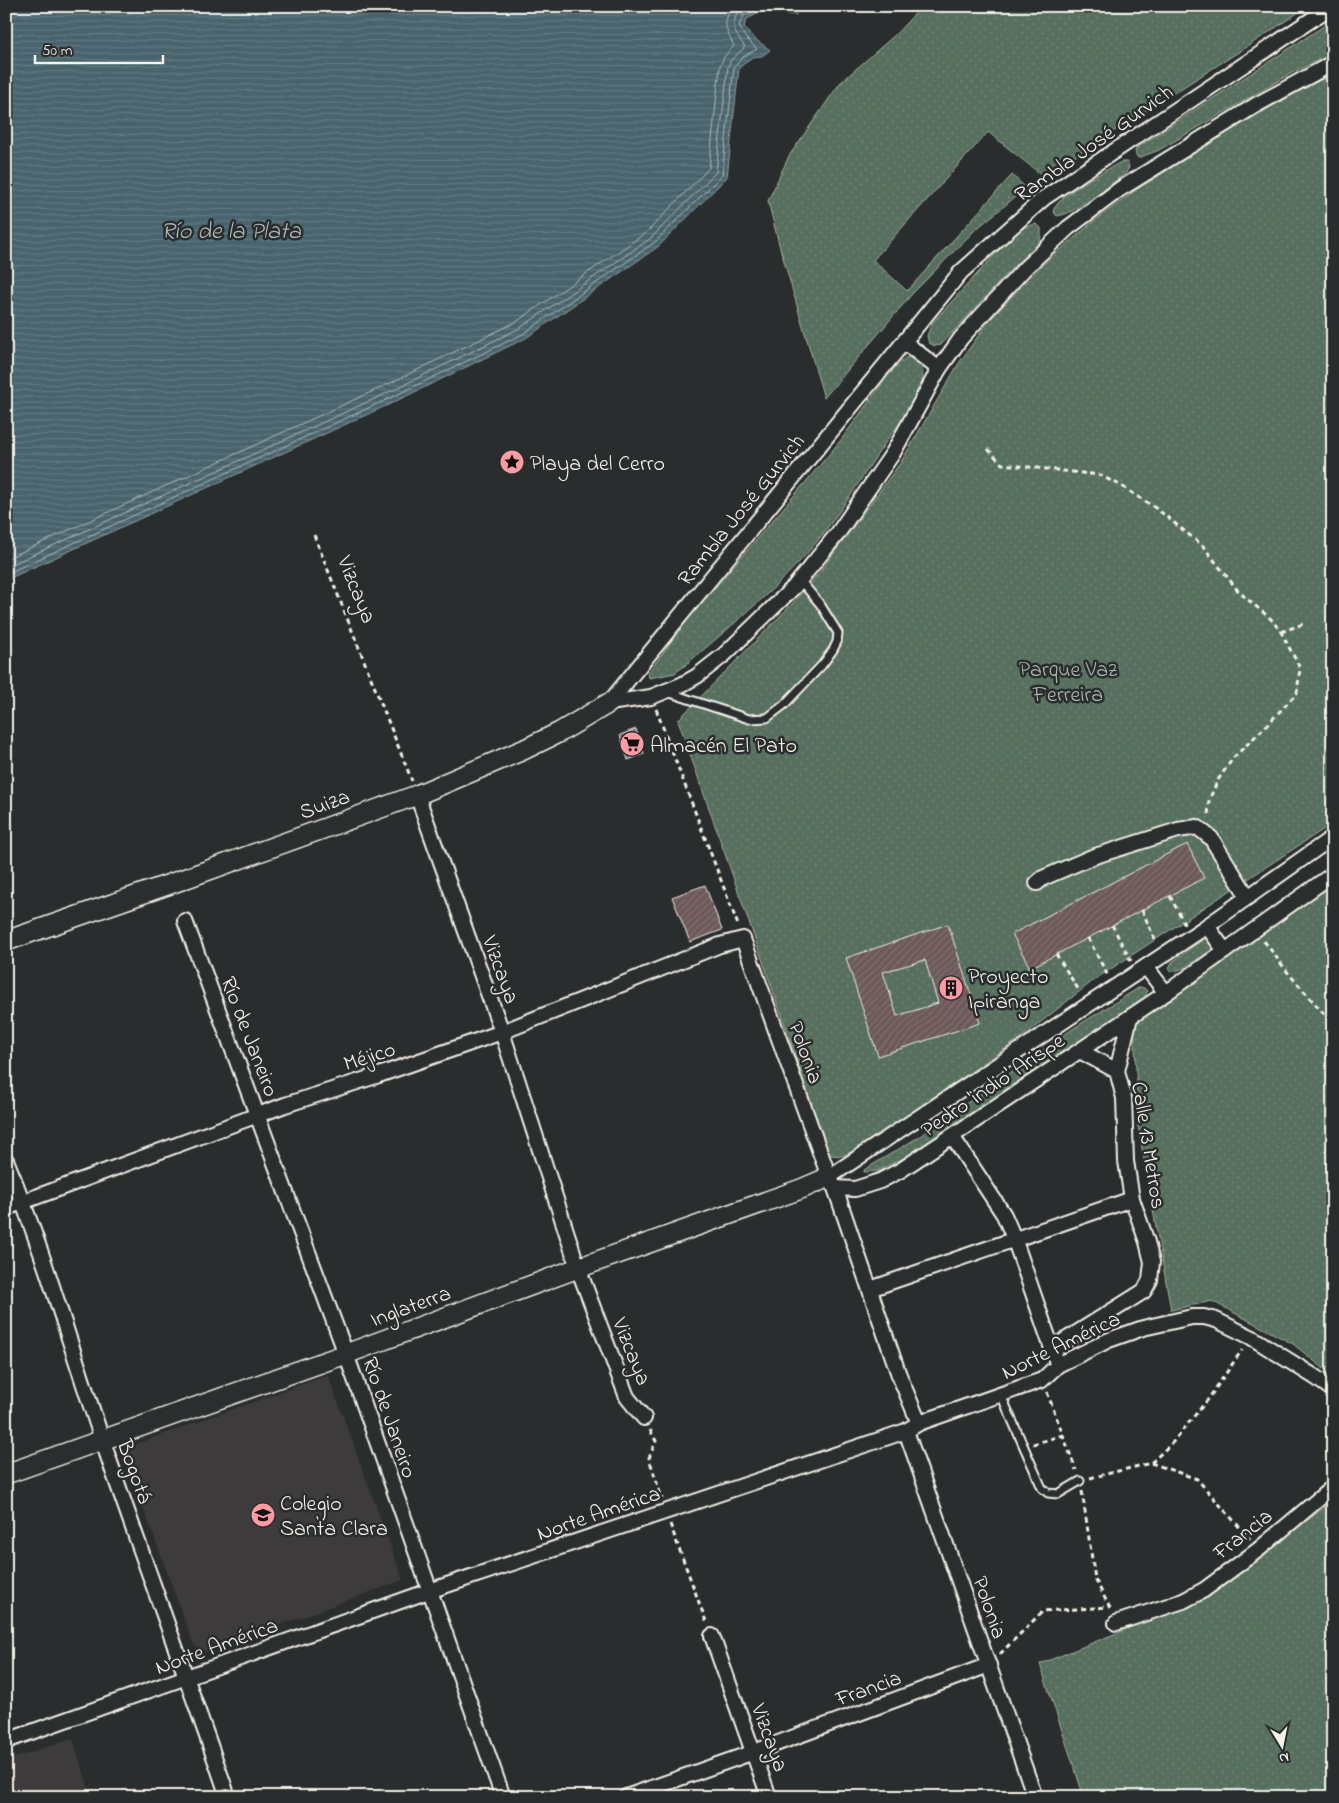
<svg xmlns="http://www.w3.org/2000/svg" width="1339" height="1803" viewBox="0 0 1339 1803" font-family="'Indie Flower',sans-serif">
  <defs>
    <pattern id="green-dots" width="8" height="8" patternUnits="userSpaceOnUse" patternTransform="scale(1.25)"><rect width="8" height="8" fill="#566f5d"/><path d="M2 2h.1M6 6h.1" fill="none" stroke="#6f8474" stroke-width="1.8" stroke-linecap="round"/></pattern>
    <pattern id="water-rules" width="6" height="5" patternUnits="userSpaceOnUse" patternTransform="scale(1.25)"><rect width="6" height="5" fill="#48636d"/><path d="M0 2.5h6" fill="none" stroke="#637a82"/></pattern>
    <pattern id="building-hatch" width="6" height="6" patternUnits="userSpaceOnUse" patternTransform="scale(1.25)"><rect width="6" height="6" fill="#6c5959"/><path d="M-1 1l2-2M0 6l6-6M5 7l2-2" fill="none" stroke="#827171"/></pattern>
  </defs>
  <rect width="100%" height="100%" fill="#2a2d2e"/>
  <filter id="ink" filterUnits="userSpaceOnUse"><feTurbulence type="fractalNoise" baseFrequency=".02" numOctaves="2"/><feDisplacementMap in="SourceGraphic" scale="10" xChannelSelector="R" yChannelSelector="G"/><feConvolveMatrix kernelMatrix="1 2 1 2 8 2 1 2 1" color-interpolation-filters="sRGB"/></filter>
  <g filter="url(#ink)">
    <g fill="#3e3a3b">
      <polygon points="328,1375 403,1580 206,1652 194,1646 122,1449"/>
      <polygon points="72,1738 92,1797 6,1797 6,1761"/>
    </g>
    <g fill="url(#green-dots)" stroke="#a5b0a2">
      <polygon points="922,6 1308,6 1248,46 1043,176 988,132 873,260 907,291 1012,175 1026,188 975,230 912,294 824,398 779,244 768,201 789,156 840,83 896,34"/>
      <polygon points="1333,20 1333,53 1292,73 1159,150 1138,158 1136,155 1135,151 1138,147"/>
      <polygon points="1333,74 1333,823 1094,980 1022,1037 897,1122 854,1151 842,1156 831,1155 827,1151 783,1019 678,720 793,603 823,568 901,462 959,363 988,322 1042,265 1094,221 1136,190 1213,141 1298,91"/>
      <path d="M1121 162H1127L1129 167 1126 173C1110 185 1076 214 1057 216L1053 211C1060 193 1103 172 1121 162Z"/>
      <polygon points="1036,224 1041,228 1041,236 1039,243 1014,266 941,345 935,346 929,343 927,336 932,323 1011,237 1025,227"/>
      <path d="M907 357 916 358C923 366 924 372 922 382 917 405 900 422 887 440 859 481 834 524 801 560 765 599 723 633 683 667L675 673 649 678 648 673 686 621 804 484 841 440 887 377 899 363Z"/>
      <polygon points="1333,883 1333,1376 1293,1344 1212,1301 1171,1310 1138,1126 1134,1018"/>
      <polygon points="1212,937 1215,948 1184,968 1172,972 1169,968 1172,962 1205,938"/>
      <polygon points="1140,987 1144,988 1147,991 1145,998 1130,1009 914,1153 877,1171 864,1172 864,1170 917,1138 1074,1028"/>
      <polygon points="1333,1501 1333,1797 1084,1797 1040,1664 1206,1597"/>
    </g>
    <path fill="url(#water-rules)" stroke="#8d9c9e" d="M6 6H796V15L785 14 776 6 771 7 747 19 744 26C753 40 759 41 770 50L762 56 752 57 739 68 727 177 659 246 526 338 390 404 6 580Z"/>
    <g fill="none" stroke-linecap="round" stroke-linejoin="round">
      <g stroke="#afb8b7" stroke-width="1">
        <path d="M6 559 382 387 516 322 647 232 709 168 720 66 724 57 734 46C726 30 721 23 733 6"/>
        <path d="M6 567 385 394 520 328 651 238 716 172 728 66 731 60 745 47C738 36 730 30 736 16 739 10 742 8 749 6"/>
        <polyline points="6,574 388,399 523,334 655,242 722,175 734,67 743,57 757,49 745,37 739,26 744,15 760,6"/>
      </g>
    </g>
    <g fill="url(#building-hatch)" stroke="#f4f1e8" fill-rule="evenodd">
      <polygon points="636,729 644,754 628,760 620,735"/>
      <polygon points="1187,844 1204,878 1030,968 1012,934"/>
      <polygon points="705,885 722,930 690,942 672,897"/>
      <path d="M948 924 980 1023 878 1056 846 958ZM925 960 938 1003 897 1016 883 972Z"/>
    </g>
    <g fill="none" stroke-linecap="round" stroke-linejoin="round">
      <defs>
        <g id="lane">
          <polyline points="667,692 749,719 767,718 784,705 822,665 833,650 837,642 838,633 820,604 800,580"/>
          <polyline points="1001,1395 1042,1488 1048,1493 1058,1494 1080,1481"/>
        </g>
        <g id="street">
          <polyline points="904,342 939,369"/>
          <polyline points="609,703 961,272 1044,198 1332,6"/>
          <polyline points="609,703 651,697 681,685 697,676 725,654 794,587 838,533 893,453 939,369 961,338 1025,268 1068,228 1120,189 1256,105 1333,63"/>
          <polyline points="417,795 502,1032 578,1268 627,1397 644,1418"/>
          <polyline points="1037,883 1043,878 1092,857 1178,830 1197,827 1211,838 1248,897"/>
          <polyline points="185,921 346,1354 503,1797"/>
          <polyline points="1207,926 1225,951"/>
          <polyline points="1146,967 1166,993"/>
          <polyline points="1080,1051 1117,1071 1130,1017"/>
          <polyline points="952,1136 1004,1215 1014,1238 1056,1360"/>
          <path d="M6 1160C44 1251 70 1346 102 1439 143 1559 187 1677 228 1797"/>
          <polyline points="829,1177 1207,926 1333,837"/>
          <polyline points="835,1188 855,1189 880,1181 901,1170 1166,993 1333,874"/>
          <polyline points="6,1208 285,1105 379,1075 502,1032 720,945 743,939 829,1177 835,1188 899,1375 919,1423"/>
          <polyline points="870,1289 1132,1199"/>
          <polyline points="1053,1352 1064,1341 1144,1291 1150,1280 1152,1262 1147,1242 1132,1199 1126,1161 1124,1098 1117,1071"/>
          <polyline points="906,1431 1035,1797"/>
          <polyline points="1116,1623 1183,1601 1204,1590 1258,1550 1333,1487"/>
          <polyline points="712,1636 769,1797"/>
          <polyline points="6,1741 429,1591 906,1431 919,1423 1042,1380 1058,1365 1109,1340 1143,1328 1192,1317 1204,1317 1216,1320 1251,1337 1315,1377 1333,1390"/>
          <polyline points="626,1797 754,1752 989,1665"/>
        </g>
        <g id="secondary">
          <polyline points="6,941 170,884 417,795 523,750 560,732 609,703"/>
          <polyline points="6,1474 346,1354 578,1268 801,1189 829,1177"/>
        </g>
      </defs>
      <use href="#lane" stroke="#f4f1e8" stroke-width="11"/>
      <use href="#street" stroke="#f4f1e8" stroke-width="18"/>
      <use href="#secondary" stroke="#f4f1e8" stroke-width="22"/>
      <g stroke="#f4f1e8" stroke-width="3" stroke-dasharray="5 4" stroke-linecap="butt">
        <polyline points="988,449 1002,464 1099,475 1120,485 1157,509 1203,546 1239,592 1271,619 1281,632 1300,668 1297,693 1265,727 1233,758 1218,780 1209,800 1208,817"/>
        <polyline points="314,535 412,781"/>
        <polyline points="1281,632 1303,624"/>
        <polyline points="656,709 738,925"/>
        <polyline points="1170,896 1185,925"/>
        <polyline points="1142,910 1156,942"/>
        <polyline points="1112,925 1131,961"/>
        <polyline points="1088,938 1108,976"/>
        <polyline points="1264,941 1289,974 1333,1024"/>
        <polyline points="1056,954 1080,992"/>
        <polyline points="1047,1392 1076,1470"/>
        <polyline points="650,1430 656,1441 649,1458 662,1499"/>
        <polyline points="1033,1444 1063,1435"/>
        <polyline points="1151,1463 1197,1479 1250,1539"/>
        <polyline points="1090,1478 1151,1463 1173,1442 1209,1398 1242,1350"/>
        <polyline points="1082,1491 1095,1579 1111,1610"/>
        <polyline points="670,1524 707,1624"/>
        <polyline points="1000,1654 1043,1611 1110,1607"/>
      </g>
      <use href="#lane" stroke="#2a2d2e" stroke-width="7"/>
      <use href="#street" stroke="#2a2d2e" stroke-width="14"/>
      <use href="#secondary" stroke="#2a2d2e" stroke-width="19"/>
    </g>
  </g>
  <defs>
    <symbol id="sight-disc" viewBox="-11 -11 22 22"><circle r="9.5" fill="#ff9aa2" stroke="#2a2d2e"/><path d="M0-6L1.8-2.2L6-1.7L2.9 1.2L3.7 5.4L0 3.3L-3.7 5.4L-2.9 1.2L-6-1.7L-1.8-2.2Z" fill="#111"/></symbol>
    <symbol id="supermarket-disc" viewBox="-11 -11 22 22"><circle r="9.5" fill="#ff9aa2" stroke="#2a2d2e"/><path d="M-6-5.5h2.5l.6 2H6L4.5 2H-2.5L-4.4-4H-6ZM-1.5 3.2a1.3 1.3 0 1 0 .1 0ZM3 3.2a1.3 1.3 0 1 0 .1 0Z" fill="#111"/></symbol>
    <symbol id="building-disc" viewBox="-11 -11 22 22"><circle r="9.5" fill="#ff9aa2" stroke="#2a2d2e"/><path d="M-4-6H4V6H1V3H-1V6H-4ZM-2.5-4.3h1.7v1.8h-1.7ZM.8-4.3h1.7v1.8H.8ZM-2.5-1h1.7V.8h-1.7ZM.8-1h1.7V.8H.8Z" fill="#111"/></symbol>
    <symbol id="school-disc" viewBox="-11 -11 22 22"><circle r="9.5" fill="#ff9aa2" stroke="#2a2d2e"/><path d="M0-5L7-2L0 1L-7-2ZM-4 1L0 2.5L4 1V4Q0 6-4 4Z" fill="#111"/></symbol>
  </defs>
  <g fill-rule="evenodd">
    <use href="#sight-disc" x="498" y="448" width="28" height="28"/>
    <use href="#supermarket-disc" x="618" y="730" width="28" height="28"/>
    <use href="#building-disc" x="937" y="974" width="28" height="28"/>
    <use href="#school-disc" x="249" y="1501" width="28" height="28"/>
  </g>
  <g text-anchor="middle" stroke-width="5" stroke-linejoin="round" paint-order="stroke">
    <g font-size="22" fill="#f4f1e8" stroke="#2a2d2e">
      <text transform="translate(1093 142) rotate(-35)" y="8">Rambla José Gurvich</text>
      <text transform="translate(740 509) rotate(-51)" y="8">Rambla José Gurvich</text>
      <text transform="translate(358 589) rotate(68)" y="8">Vizcaya</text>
      <text transform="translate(324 803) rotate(-20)" y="8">Suiza</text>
      <text transform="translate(502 969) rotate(70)" y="8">Vizcaya</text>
      <text transform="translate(251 1036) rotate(69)" y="8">Río de Janeiro</text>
      <text transform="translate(807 1052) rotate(70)" y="8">Polonia</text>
      <text transform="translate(369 1055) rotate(-18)" y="8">Méjico</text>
      <text transform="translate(992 1084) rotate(-34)" y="8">Pedro 'indio' Arispe</text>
      <text transform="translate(1150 1145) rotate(81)" y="8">Calle 13 Metros</text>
      <text transform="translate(410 1305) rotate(-20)" y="8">Inglaterra</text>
      <text transform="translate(1060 1344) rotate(-26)" y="8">Norte América</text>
      <text transform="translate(633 1351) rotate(68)" y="8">Vizcaya</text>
      <text transform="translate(391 1417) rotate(71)" y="8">Río de Janeiro</text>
      <text transform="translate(136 1471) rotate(70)" y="8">Bogotá</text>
      <text transform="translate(598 1512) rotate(-19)" y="8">Norte América</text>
      <text transform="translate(1242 1533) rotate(-38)" y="8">Francia</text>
      <text transform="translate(991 1607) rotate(71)" y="8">Polonia</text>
      <text transform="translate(216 1645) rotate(-20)" y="8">Norte América</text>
      <text transform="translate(868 1687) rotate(-20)" y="8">Francia</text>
      <text transform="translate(771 1737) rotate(70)" y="8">Vizcaya</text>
    </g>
    <g font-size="22" fill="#f4f1e8" stroke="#2a2d2e" text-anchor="start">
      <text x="530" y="470">Playa del Cerro</text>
      <text x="650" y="752">Almacén El Pato</text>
      <text x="968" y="983">Proyecto<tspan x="968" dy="25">Ipiranga</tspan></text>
      <text x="280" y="1510">Colegio<tspan x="280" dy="25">Santa Clara</tspan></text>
    </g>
    <g font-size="22" fill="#adb6a9" stroke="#2a2d2e">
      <text x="1068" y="676">Parque Vaz<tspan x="1068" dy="25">Ferreira</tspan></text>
    </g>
    <g font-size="24" font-style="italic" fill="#afb8b7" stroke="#2a2d2e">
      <text x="231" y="238">Río de la Plata</text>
    </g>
  </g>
  <rect width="1339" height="1803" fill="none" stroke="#2a2d2e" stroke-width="25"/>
  <rect x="12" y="12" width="1314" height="1778" fill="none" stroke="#f4f1e8" stroke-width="2" filter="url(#ink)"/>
  <g transform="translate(1282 1746) rotate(170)" stroke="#2a2d2e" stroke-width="4" paint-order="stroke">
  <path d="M0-4L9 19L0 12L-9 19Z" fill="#f4f1e8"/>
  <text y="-8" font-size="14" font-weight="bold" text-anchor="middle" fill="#f4f1e8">N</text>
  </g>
  <path d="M35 55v8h128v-8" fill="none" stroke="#f4f1e8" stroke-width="2.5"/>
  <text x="42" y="55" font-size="15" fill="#f4f1e8" stroke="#2a2d2e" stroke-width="4" paint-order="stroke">50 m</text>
</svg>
